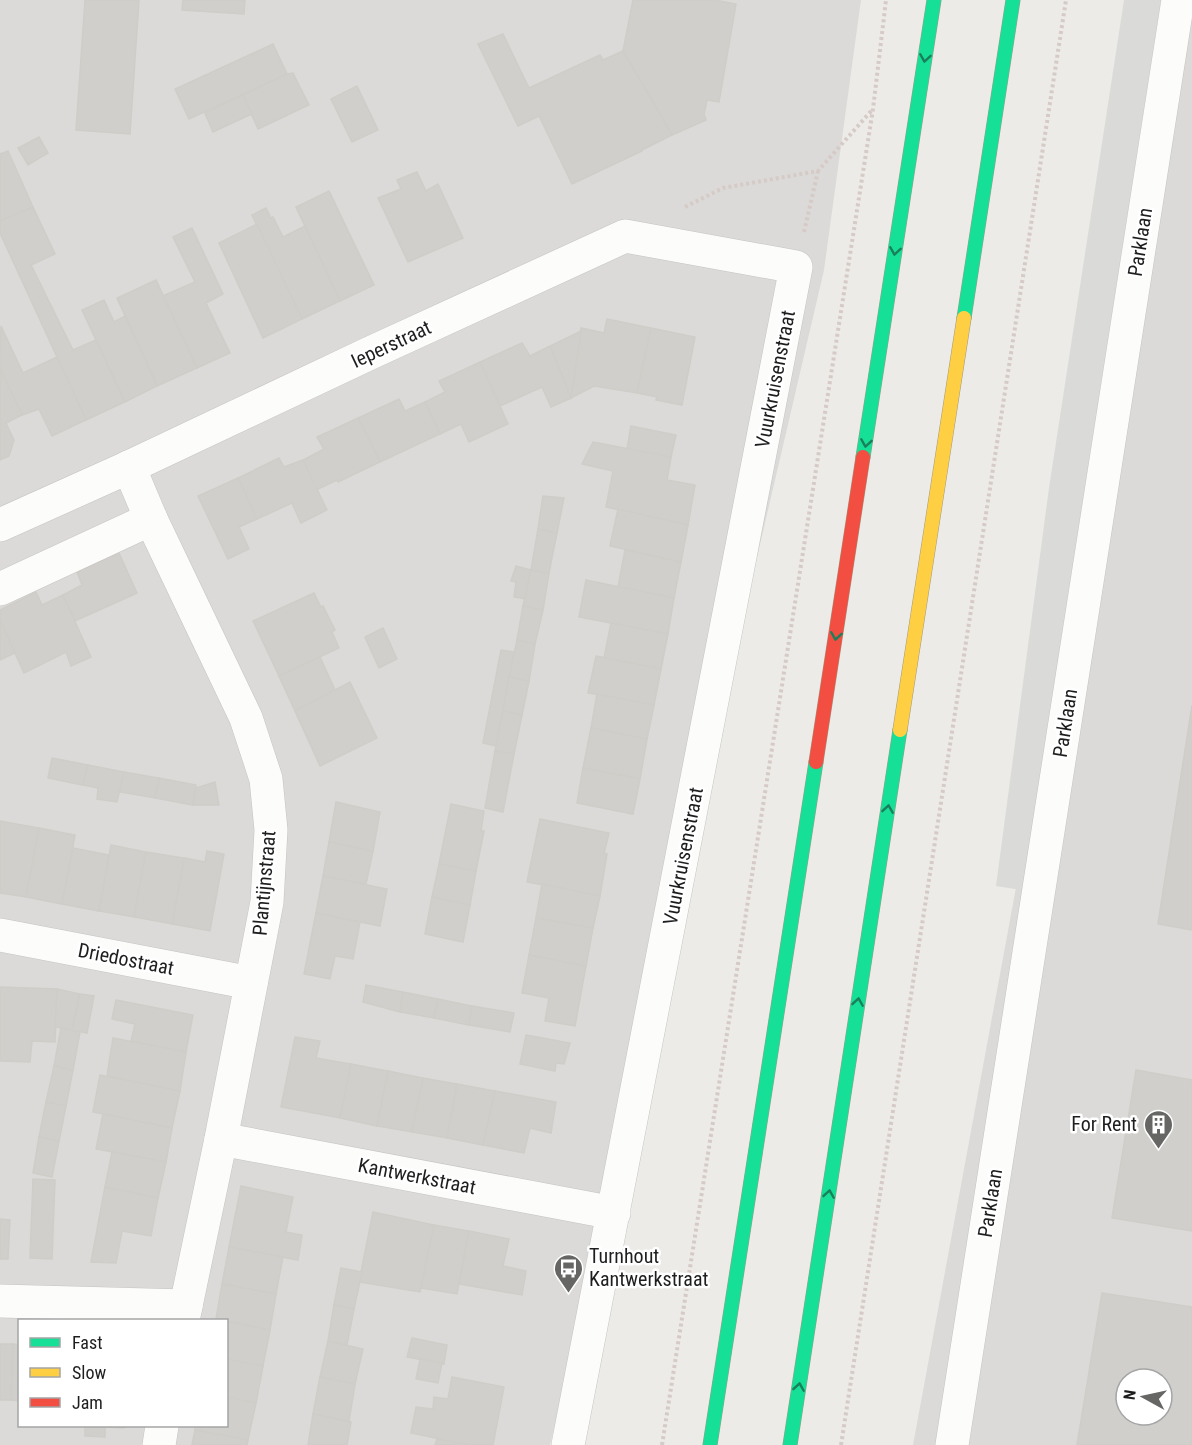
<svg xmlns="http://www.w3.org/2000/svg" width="1192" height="1445" viewBox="0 0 1192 1445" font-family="'Roboto Condensed',sans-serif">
  <rect width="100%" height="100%" fill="#ecebe7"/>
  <g fill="#dbdad8" fill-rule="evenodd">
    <path d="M0 0H861L824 270 550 1445H0ZM20 1320H226V1426H20Z"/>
    <path d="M1180 0H1192V1445H913ZM1126 1379H1162V1415H1126Z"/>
  </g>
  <polygon fill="#dadad8" points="1124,0 1161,0 1022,890 996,886 1049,488"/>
  <g fill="#d1cfcc" stroke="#cfcdc8" stroke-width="1.5" fill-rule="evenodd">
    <polygon points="85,0 139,0 130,134 76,130"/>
    <polygon points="183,0 245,0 244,14 182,10"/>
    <polygon points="633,0 714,0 736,4 719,102 707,100 704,114 706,120 672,135 623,51"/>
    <polygon points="503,34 529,88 600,55 603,60 623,51 672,135 642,150 642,151 572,184 539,116 518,126 478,44"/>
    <polygon points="273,44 287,74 189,119 175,89"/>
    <polygon points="293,73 309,105 258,129 243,95 287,74"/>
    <polygon points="357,86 378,130 352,142 331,99"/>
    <polygon points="243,95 252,114 213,132 205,113"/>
    <polygon points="39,137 48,153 28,165 18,148"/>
    <polygon points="8,151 33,207 0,221 0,154"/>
    <polygon points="417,172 426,191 438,184 463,238 408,262 378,198 401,189 397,180"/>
    <polygon points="329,191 374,285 340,301 296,207"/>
    <polygon points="33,207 55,254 31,265 73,350 96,340 125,402 86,420 0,233 0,221"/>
    <polygon points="266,208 271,218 273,217 283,237 305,226 340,301 302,319 252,215"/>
    <polygon points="257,224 302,319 263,338 219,243"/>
    <polygon points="192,228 223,294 206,303 230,353 197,368 163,296 195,282 173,237"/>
    <polygon points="156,280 197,368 157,386 117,298"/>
    <polygon points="104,300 114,322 125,316 157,386 125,402 82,310"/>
    <polygon points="607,319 651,328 637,393 594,386 571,398 581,328 604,333"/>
    <polygon points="1,326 23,373 57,357 86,420 52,436 39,409 22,415 0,368"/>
    <polygon points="651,328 695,337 682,405 656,400 657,397 637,393"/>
    <polygon points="581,331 571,398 550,346"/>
    <polygon points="522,343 530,356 550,346 571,398 551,407 542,387 500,406 480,362"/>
    <polygon points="480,362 508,424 469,442 461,424 440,434 425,402 445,392 439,381"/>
    <polygon points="0,368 22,415 6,423 14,440 9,456 0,460"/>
    <polygon points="399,399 405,411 425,402 440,434 380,462 358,418"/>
    <polygon points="358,418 380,462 338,482 337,480 316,490 303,460 324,449 317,437"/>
    <polygon points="631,426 676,435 671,457 627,449"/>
    <polygon points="593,442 671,457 667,480 695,485 688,525 606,507 613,471 582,464"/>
    <polygon points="279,458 284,467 303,460 327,510 301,523 292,503 257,519 238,478"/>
    <polygon points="238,478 257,519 239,527 249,549 228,559 198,496"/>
    <polygon points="543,496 564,498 557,533 538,529"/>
    <polygon points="618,509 688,525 681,562 610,546"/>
    <polygon points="538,529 557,533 549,573 531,570"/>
    <polygon points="625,550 681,562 674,598 618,587"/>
    <polygon points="119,553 137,593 75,621 63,595 82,585 77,572"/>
    <polygon points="516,566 531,570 525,599 514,597 516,582 511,581"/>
    <polygon points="531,570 549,573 543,610 523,606"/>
    <polygon points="586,580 674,598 668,634 579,617"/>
    <polygon points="36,592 42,605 63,595 91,657 71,666 66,652 24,673 0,620 0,610"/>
    <polygon points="314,593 321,607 323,606 335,630 332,632 339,648 279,676 253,621"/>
    <polygon points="523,606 543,610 535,644 517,640"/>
    <polygon points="0,620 15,653 0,660"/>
    <polygon points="611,623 668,634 661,669 604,658"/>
    <polygon points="383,628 397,659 379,668 365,637"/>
    <polygon points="517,640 535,644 529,681 509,677"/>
    <polygon points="501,650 514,652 496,746 483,743"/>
    <polygon points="596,656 661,669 654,705 588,693"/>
    <polygon points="320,657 335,690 295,711 279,676"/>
    <polygon points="509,677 529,681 522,715 503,711"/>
    <polygon points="350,682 377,738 320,766 295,711"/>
    <polygon points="597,694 654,705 647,739 591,728"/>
    <polygon points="1192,705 1192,930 1158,924"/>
    <polygon points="503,711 522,715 514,754 495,751"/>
    <polygon points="591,728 647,739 640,779 583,768"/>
    <polygon points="495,751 514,754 503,812 485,808"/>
    <polygon points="52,758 88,765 83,785 48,778"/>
    <polygon points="88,765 124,772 117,802 97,799 98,788 83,785"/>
    <polygon points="583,768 640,779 633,814 577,803"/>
    <polygon points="124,772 159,778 155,798 120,792"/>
    <polygon points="159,778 196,785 193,805 155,798"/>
    <polygon points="215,782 219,805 193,805 196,788"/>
    <polygon points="336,802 380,812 373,851 329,842"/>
    <polygon points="451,804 484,811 481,831 484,831 476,871 439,864"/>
    <polygon points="540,819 609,833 604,853 607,854 600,896 527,882"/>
    <polygon points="0,821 39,828 26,897 0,893"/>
    <polygon points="39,828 75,835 62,904 26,897"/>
    <polygon points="329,842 373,851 366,884 323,876"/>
    <polygon points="111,845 146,852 134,917 99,911"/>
    <polygon points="73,848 109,855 99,911 62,904"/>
    <polygon points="207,851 224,854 210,931 172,924 184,858 205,862"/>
    <polygon points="146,852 184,858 172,924 134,917"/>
    <polygon points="439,864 476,871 470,905 432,897"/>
    <polygon points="323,876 387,889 380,926 316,913"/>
    <polygon points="542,884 600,896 593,928 536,918"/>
    <polygon points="432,897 470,905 463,942 425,934"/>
    <polygon points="316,913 360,922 353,959 335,956 330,979 304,974"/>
    <polygon points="536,918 593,928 586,966 529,955"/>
    <polygon points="529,955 586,966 575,1026 545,1021 549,998 522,993"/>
    <polygon points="366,985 403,992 400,1012 363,1002"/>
    <polygon points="0,987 57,989 55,1042 32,1041 30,1062 0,1061"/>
    <polygon points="57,989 80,994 72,1030 55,1027"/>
    <polygon points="403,992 438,999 434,1018 400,1012"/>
    <polygon points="80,994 94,996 87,1033 72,1030"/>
    <polygon points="438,999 472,1006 469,1025 434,1018"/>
    <polygon points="116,1000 193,1015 186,1052 131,1041 135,1024 112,1019"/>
    <polygon points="472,1006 514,1013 510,1032 469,1025"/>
    <polygon points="61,1028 80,1032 73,1070 54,1066"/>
    <polygon points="526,1035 570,1043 564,1064 556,1063 555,1071 520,1064"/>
    <polygon points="295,1037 320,1041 316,1058 351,1064 340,1118 281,1107"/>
    <polygon points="113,1038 186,1052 180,1091 107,1076"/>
    <polygon points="351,1064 388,1071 377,1126 340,1118"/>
    <polygon points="54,1066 73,1070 66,1106 46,1102"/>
    <polygon points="1136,1070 1192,1080 1192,1231 1112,1218"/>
    <polygon points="388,1071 423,1078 412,1132 377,1126"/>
    <polygon points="100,1075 180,1091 172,1128 93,1112"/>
    <polygon points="423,1078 457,1084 447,1138 412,1132"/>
    <polygon points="457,1084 495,1091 483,1145 447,1138"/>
    <polygon points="495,1091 556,1102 551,1133 530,1128 524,1153 483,1145"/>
    <polygon points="46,1102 66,1106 59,1141 39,1137"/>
    <polygon points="103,1114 172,1128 166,1162 96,1149"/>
    <polygon points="39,1137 59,1141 52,1177 33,1173"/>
    <polygon points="112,1152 166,1162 158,1198 105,1187"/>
    <polygon points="33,1179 55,1180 52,1259 30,1258"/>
    <polygon points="241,1186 293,1197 286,1232 302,1235 298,1260 229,1247"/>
    <polygon points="105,1187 158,1198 151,1236 122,1231 116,1263 91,1262"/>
    <polygon points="373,1212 434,1225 420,1292 359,1282"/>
    <polygon points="0,1219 10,1220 8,1259 0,1259"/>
    <polygon points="434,1225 469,1231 457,1294 421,1288"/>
    <polygon points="469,1231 509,1239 503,1266 526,1271 522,1295 459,1284"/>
    <polygon points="229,1247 283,1257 276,1294 222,1284"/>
    <polygon points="341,1268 362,1272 354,1309 334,1305"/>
    <polygon points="222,1284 276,1294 270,1330 216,1319"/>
    <path d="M1102 1293 1192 1307V1445H1077ZM1126 1379H1162V1415H1126Z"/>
    <polygon points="334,1305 354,1309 347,1345 328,1341"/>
    <polygon points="226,1321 270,1330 263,1366 226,1359"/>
    <polygon points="412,1338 447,1345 444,1364 407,1357"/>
    <polygon points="328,1341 363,1349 355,1384 320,1377"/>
    <polygon points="0,1344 13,1344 11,1400 0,1400"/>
    <polygon points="13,1344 20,1345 20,1401 11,1400"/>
    <polygon points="226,1359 263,1366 256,1403 226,1397"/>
    <polygon points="420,1359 442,1363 438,1383 416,1379"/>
    <polygon points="320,1377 355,1384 349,1421 313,1414"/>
    <polygon points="452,1377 504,1387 493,1445 469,1445 411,1433 416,1407 433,1409 434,1397 448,1399"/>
    <polygon points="226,1397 256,1403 248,1440 195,1430 195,1426 226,1426"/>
    <polygon points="313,1414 351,1422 347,1445 308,1445"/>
    <polygon points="85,1426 124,1426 124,1428 105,1427 105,1437 85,1436"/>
    <polygon points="195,1430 248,1440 247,1445 192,1445"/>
    <polygon points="437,1439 469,1445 435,1445"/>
  </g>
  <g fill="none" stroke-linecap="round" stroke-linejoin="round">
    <defs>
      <g id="street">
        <polyline points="129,467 151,519 246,718 266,779 271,830 267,902 221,1139 183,1320"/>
        <polyline points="0,525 129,467 368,354 625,236 796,267 568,1445"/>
        <polyline points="0,589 151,519"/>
        <polyline points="0,935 251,983"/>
        <polyline points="221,1139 614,1213"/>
        <polyline points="0,1301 186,1306"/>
        <polyline points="159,1445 162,1426"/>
        <polyline points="952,1445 1178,0"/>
      </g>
      <g id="fast">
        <polyline points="964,318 1013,0"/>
        <polyline points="863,457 934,0"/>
        <polyline points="710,1445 816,762"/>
        <polyline points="790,1445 900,730"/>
      </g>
      <polyline id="slow" points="900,730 964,318"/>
      <polyline id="jam" points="816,762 863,457"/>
    </defs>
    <use href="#street" stroke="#c5c4c3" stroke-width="34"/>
    <use href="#fast" stroke="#a29a83" stroke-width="15"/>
    <use href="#slow" stroke="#a29a83" stroke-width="15"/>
    <use href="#jam" stroke="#a29a83" stroke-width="15"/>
    <g stroke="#d6cac7" stroke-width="4" stroke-dasharray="3 3" stroke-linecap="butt">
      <polyline points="685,207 723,188 818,171 872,110"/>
      <polyline points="804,232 818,171"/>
      <polyline points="662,1445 873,109 886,0"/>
      <polyline points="841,1445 1066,0"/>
    </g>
    <use href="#street" stroke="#fcfcfb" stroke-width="33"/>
    <use href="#fast" stroke="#16e098" stroke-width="14"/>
    <use href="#slow" stroke="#ffcf43" stroke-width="14"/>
    <use href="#jam" stroke="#f24e42" stroke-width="14"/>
  </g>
  <defs><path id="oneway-chevron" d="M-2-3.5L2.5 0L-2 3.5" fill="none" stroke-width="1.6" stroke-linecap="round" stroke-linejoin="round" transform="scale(1.5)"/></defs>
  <g stroke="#1a7f5b">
    <use href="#oneway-chevron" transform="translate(925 58) rotate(99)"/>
    <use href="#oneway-chevron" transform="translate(895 251) rotate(99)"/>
    <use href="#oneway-chevron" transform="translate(866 443) rotate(99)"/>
    <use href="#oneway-chevron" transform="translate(836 636) rotate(99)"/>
    <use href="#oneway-chevron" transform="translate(888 809) rotate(-81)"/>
    <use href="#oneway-chevron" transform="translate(858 1002) rotate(-81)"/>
    <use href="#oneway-chevron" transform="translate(829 1194) rotate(-81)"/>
    <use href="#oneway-chevron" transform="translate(799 1387) rotate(-81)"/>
  </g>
  <defs>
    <symbol id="building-pin" viewBox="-11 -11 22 30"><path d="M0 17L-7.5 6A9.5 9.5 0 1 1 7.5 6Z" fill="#666664" stroke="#fff"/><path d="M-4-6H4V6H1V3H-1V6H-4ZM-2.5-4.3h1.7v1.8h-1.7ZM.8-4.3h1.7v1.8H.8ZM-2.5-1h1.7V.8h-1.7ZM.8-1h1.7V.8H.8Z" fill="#fff"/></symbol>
    <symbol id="bus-pin" viewBox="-11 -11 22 30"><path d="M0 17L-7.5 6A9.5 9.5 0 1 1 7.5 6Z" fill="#666664" stroke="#fff"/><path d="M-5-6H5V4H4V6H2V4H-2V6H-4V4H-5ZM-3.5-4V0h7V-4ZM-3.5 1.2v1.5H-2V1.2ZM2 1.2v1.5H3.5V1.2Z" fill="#fff"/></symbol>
  </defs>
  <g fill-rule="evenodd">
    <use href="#building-pin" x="1142" y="1108" width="33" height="45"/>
    <use href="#bus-pin" x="552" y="1252" width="33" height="45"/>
  </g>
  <g text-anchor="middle" stroke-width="5" stroke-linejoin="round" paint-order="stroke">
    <g font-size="20" fill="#1e1e1e" stroke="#fff">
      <text transform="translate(1140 242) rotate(-81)" y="7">Parklaan</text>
      <text transform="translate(391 344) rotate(-25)" y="7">Ieperstraat</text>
      <text transform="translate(775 379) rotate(-79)" y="7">Vuurkruisenstraat</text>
      <text transform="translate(1065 723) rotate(-81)" y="7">Parklaan</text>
      <text transform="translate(683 856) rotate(-79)" y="7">Vuurkruisenstraat</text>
      <text transform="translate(264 883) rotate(-85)" y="7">Plantijnstraat</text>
      <text transform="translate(126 959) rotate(11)" y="7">Driedostraat</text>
      <text transform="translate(417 1176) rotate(11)" y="7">Kantwerkstraat</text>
      <text transform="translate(990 1203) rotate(-81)" y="7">Parklaan</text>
    </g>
    <g font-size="20" fill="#1e1e1e" stroke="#fff" text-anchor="end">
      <text x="1137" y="1131">For Rent</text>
      <text x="589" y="1263" text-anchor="start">Turnhout<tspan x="589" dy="23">Kantwerkstraat</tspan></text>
    </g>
  </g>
  <rect x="18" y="1319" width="210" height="108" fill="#ffffff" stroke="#a5a5a5" stroke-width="1.5"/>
  <rect x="30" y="1338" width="30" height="9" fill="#16e098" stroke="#a5a5a5" stroke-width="1.5"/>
  <text x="72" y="1349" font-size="18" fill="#1e1e1e">Fast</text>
  <rect x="30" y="1368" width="30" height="9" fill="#ffcf43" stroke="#a5a5a5" stroke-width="1.5"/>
  <text x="72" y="1379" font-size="18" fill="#1e1e1e">Slow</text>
  <rect x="30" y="1398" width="30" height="9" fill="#f24e42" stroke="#a5a5a5" stroke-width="1.5"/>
  <text x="72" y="1409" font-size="18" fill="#1e1e1e">Jam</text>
  <g transform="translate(1144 1397) rotate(278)"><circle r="28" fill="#ffffff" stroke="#a5a5a5" stroke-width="1.5"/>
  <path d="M0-4.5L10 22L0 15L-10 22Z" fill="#666664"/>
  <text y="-9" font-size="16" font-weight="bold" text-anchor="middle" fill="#1e1e1e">N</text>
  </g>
</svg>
